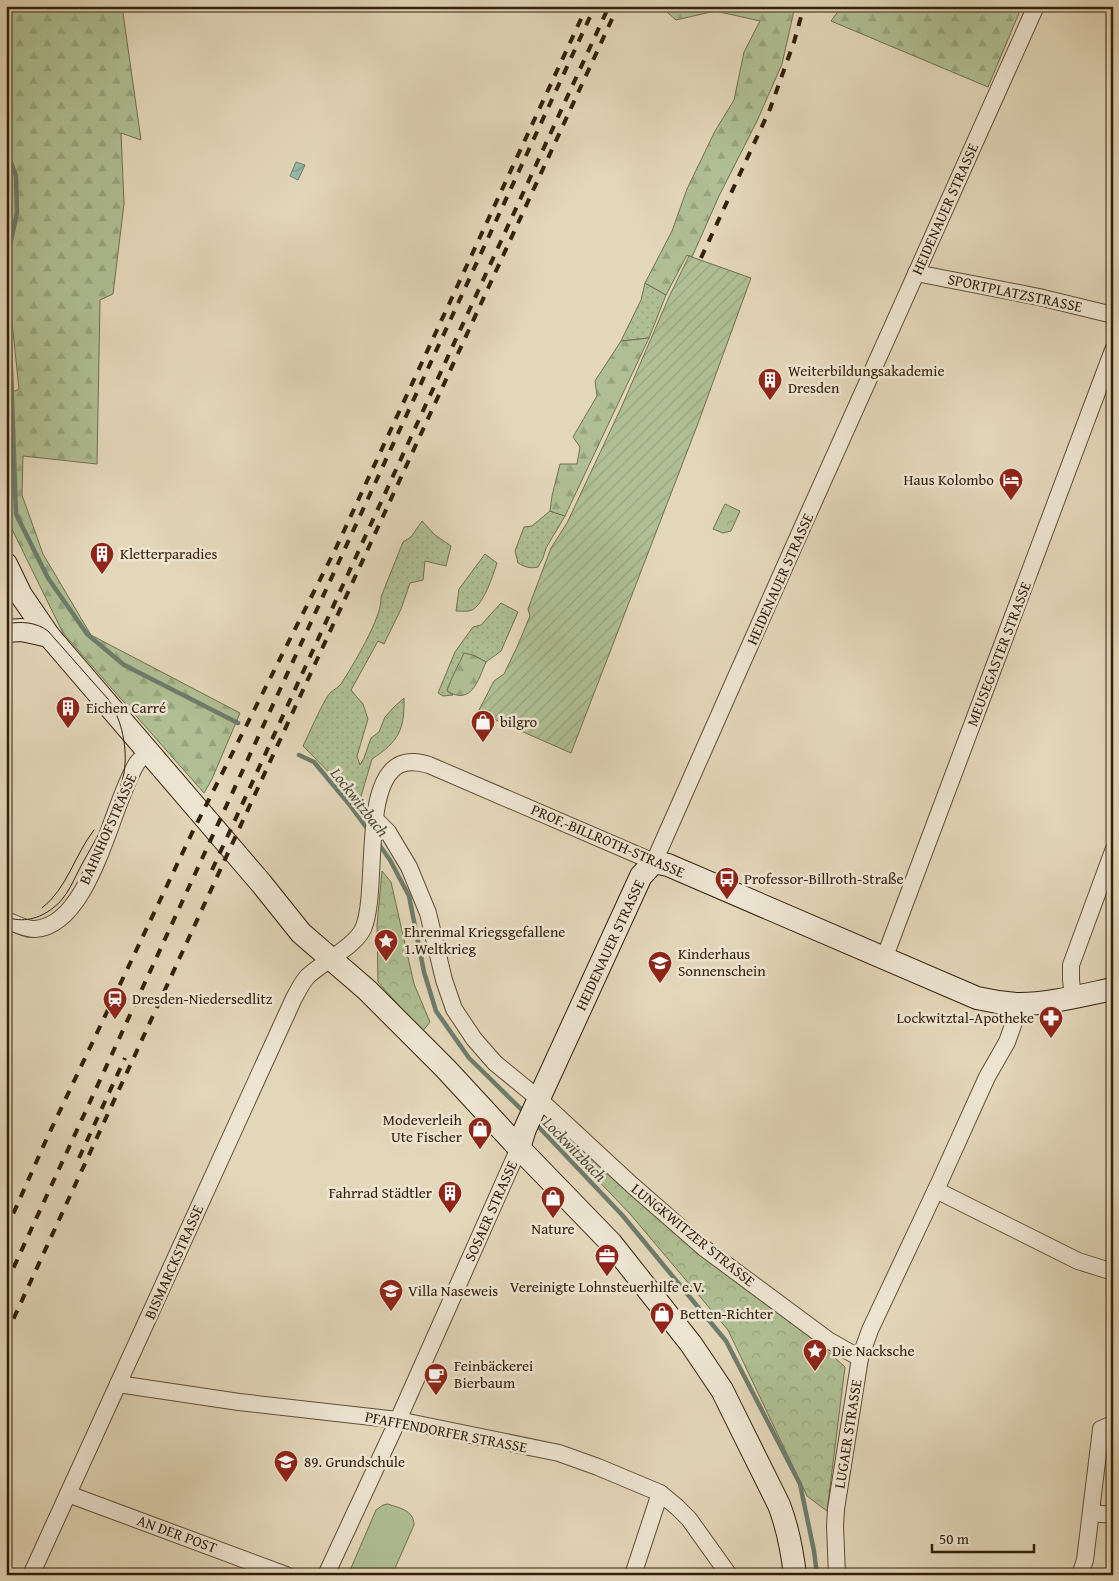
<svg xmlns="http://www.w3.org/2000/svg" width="1119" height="1581" viewBox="0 0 1119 1581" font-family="'Gentium Book Plus',serif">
  <defs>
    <pattern id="grass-dots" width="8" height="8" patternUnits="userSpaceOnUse" patternTransform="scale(1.25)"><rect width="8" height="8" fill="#afbf93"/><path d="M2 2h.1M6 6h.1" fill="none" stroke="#97a47d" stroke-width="1.8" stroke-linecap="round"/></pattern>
    <pattern id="forest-firs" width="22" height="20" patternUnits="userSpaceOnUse" patternTransform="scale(1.25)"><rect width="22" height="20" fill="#afbf93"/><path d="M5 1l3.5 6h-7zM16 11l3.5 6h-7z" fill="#97a47d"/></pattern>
    <pattern id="park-crowns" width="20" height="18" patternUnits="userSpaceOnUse" patternTransform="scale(1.25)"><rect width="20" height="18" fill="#afbf93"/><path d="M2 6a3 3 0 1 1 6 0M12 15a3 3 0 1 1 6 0" fill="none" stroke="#97a47d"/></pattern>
    <pattern id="garden-furrows" width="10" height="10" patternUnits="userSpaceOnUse" patternTransform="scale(1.25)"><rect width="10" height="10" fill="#afbf93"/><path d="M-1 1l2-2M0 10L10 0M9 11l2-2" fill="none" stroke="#97a47d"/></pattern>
    <pattern id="water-waves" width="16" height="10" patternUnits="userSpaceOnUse" patternTransform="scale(1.25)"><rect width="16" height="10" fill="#95baad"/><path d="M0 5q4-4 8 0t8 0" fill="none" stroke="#7a978b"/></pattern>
  </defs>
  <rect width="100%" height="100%" fill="#e3d7b9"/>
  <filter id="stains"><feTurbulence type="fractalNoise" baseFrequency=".004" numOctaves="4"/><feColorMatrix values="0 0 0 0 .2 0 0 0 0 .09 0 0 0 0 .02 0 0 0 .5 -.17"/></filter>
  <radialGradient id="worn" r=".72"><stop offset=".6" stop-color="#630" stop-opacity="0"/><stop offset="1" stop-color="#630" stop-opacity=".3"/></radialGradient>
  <g fill="url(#grass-dots)" stroke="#71704f">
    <polygon points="645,283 666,295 649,338 621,341 641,300"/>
    <path d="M550 511 565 516 546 548 543 558 538 567C530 569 525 567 518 563L515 551 524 527 532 526Z"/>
    <path d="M422 521 435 535 451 546 446 566 425 561 423 580 410 583 401 609 384 644 378 641 351 690 363 704 368 719 357 756 360 765 364 758 371 738 379 732 385 717 394 707 404 698C405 730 398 742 372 759L359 803 303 746C311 730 318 712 327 697 330 691 337 689 341 684 352 667 383 616 381 597L403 542 411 537Z"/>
    <path d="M485 554 497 563C493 575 484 604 472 610 467 612 461 611 456 611L459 589Z"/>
    <path d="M501 603 518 612 501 651 486 662 473 655C461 667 452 676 447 691L453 695 443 696 438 693 455 652 473 627 481 625Z"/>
  </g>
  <g fill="url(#forest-firs)" stroke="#71704f">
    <polygon points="6,6 122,6 141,140 121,133 124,204 113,294 100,300 97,464 23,456 22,495 43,554 91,635 240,713 212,779 204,793 63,633 6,517 6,395 19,389 6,265"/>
    <polygon points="660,6 795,6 782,64 757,121 719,196 692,257 687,255 666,295 645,283 672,231 687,189 715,131 734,100 744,52 760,21 715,11 676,20"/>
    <polygon points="842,6 1022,6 988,87 831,21"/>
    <polygon points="649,338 565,516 550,511 552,496 560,464 577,464 580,447 573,437 597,396 595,381 621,341"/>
    <path d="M464 653 473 655 486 662C478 680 472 706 447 691 451 678 458 666 464 653Z"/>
  </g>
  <g fill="url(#park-crowns)" stroke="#71704f">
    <polygon points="725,504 740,511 731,531 723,533 713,529"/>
    <polygon points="382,871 391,882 414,984 430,1022 422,1032 378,982 377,925"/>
    <polygon points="558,1125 813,1338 845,1367 827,1511 807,1496 728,1330 631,1215 551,1131"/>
  </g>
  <polygon fill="url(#garden-furrows)" stroke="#71704f" points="689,256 751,278 697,426 571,753 478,712 494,681 504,674 517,647 530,616 528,609 551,548 567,523 621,408 669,297"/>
  <path fill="#afbf93" stroke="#71704f" d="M388 1504C399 1508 414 1510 414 1525L392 1575H348L376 1510 383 1505Z"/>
  <polygon fill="url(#water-waves)" stroke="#6e7c6c" points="296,162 305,165 298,180 290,176"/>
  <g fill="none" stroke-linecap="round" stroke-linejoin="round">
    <g stroke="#6e7c6c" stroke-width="4.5">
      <polyline points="6,17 10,6"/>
      <polyline points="6,149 16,176 17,213 6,264"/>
      <polyline points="6,298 10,341 16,514 48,578 87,634 124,665 238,723"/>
      <polyline points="299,755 314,762 349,804 369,831"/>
      <polyline points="378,843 390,860 409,896 424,972 436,1011 469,1058 524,1112"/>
      <polyline points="535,1123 623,1216 726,1341 800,1484 814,1551 817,1575"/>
    </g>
    <defs>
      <g id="street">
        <polyline points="916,273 1039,297 1113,315"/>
        <polyline points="375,819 388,832 409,867 428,913 444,980 454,1009 474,1039 495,1063 539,1099 632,1185 704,1248 828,1340 860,1358"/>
        <path d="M6 920C14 923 27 930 35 929 92 925 111 804 137 763 140 759 144 756 148 752"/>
        <polyline points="884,959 1113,350"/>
        <polyline points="1073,997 1071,980 1071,965 1113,851"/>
        <polyline points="936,1190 1078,1261 1113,1272"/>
        <polyline points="118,1384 239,1402 398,1420 559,1453 598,1467 660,1493 677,1507 689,1519 729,1575"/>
        <polyline points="68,1494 286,1575"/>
        <polyline points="1091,1513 1113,1515"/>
        <path d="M31 1575 294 998C298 991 302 982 308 976 323 962 355 946 363 929 379 893 361 785 399 765 409 760 419 762 429 765L654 862 789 557 1036 6"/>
        <polyline points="326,1575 398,1420 519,1148"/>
        <polyline points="633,1575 660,1493"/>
        <polyline points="837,1575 835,1526 836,1509 860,1358 870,1330 940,1181 987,1077 1007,1042 1013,1025 1017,1004"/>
        <polyline points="1080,1575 1085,1560 1101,1429 1113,1424"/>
      </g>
      <g id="secondary">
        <path d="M6 564 21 595 49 636 261 883 301 933 367 990 445 1068 519 1148 611 1243 691 1344 722 1390 779 1505C788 1528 792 1550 795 1575"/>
        <polyline points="6,631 22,630 49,636"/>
        <path d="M519 1148 525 1129 641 876 654 862 668 865 977 998C990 1001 1003 1003 1016 1004 1045 1005 1084 995 1113 989"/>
      </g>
    </defs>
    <use href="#street" stroke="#5f4e36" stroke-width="18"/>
    <use href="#secondary" stroke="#33200b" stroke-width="24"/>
    <use href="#street" stroke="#ede5d2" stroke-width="16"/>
    <use href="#secondary" stroke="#ede5d2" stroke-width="22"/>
    <g stroke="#33200b" stroke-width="1">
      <path d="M6 624C21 621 36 622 48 631L108 699C122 720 128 748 124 773 118 803 97 837 82 864 74 879 67 898 53 908 39 919 23 923 6 917"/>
      <path d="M42 908C67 889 75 854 94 830"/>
    </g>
    <g stroke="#33200b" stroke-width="4" stroke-dasharray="9 9" stroke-linecap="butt">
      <polyline points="701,258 770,109 794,42 804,6"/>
      <polyline points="212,870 609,6"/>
      <polyline points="79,1158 125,1058"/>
      <polyline points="6,1230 47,1138 192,833 336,548 587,6"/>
      <polyline points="6,1284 595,6"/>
      <polyline points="6,1335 618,6"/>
    </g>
  </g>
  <defs>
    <symbol id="building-pin" viewBox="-11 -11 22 30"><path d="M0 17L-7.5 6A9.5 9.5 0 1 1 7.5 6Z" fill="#8f2418" stroke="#ede5d2"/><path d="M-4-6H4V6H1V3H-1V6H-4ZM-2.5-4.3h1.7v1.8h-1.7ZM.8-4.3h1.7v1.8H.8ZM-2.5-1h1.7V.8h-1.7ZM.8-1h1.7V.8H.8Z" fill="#fff"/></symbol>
    <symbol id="hotel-pin" viewBox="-11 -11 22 30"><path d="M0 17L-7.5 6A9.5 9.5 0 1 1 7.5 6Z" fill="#8f2418" stroke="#ede5d2"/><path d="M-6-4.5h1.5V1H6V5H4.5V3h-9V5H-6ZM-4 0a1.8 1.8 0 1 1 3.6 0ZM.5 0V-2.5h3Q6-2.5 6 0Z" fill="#fff"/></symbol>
    <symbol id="shop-pin" viewBox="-11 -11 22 30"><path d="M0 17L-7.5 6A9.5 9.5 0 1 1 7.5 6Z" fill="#8f2418" stroke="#ede5d2"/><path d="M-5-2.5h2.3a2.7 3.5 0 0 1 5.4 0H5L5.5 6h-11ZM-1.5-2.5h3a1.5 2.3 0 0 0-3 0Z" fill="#fff"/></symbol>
    <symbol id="bus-pin" viewBox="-11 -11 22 30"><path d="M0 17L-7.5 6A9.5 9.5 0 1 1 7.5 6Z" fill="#8f2418" stroke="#ede5d2"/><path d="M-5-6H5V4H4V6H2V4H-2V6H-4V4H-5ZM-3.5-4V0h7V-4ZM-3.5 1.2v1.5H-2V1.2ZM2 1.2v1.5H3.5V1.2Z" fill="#fff"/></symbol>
    <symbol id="sight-pin" viewBox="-11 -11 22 30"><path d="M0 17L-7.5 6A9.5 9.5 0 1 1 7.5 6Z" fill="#8f2418" stroke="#ede5d2"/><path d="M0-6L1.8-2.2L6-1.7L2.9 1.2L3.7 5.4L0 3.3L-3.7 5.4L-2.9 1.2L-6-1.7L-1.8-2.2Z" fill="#fff"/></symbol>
    <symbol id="school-pin" viewBox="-11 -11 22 30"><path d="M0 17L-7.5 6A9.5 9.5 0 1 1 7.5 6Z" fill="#8f2418" stroke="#ede5d2"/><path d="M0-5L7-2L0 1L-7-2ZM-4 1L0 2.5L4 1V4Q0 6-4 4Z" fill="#fff"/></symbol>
    <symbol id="station-pin" viewBox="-11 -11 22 30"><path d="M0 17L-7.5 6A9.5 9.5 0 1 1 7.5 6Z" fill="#8f2418" stroke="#ede5d2"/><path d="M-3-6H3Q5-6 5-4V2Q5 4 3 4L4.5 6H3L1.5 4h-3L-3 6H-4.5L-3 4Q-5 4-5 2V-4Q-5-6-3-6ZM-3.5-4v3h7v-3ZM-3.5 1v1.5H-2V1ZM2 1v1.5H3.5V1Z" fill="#fff"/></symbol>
    <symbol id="pharmacy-pin" viewBox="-11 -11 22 30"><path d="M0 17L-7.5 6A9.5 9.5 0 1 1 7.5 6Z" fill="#8f2418" stroke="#ede5d2"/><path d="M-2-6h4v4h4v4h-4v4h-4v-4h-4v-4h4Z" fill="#fff"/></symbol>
    <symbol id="office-pin" viewBox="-11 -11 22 30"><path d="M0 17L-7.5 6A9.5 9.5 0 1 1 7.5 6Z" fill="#8f2418" stroke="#ede5d2"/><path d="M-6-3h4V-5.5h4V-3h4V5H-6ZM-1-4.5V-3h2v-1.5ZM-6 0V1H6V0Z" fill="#fff"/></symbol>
    <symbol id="cafe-pin" viewBox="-11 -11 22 30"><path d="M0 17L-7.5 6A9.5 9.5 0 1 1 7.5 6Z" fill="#8f2418" stroke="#ede5d2"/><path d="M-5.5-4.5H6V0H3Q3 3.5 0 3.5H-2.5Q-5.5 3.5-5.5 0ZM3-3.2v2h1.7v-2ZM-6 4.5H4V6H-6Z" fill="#fff"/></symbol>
  </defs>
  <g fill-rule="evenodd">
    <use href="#building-pin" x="756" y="366" width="28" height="38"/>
    <use href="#hotel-pin" x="997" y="466" width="28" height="38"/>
    <use href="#building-pin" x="88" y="540" width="28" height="38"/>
    <use href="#building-pin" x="54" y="694" width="28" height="38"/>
    <use href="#shop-pin" x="469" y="708" width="28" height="38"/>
    <use href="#bus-pin" x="713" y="865" width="28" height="38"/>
    <use href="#sight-pin" x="372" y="927" width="28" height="38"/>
    <use href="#school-pin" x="646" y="949" width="28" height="38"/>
    <use href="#station-pin" x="101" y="985" width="28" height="38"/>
    <use href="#pharmacy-pin" x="1037" y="1004" width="28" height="38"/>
    <use href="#shop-pin" x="466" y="1115" width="28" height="38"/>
    <use href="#building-pin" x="436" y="1179" width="28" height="38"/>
    <use href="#shop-pin" x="539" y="1184" width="28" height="38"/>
    <use href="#office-pin" x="593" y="1242" width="28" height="38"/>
    <use href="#school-pin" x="377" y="1277" width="28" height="38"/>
    <use href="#shop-pin" x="648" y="1300" width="28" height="38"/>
    <use href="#sight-pin" x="801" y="1337" width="28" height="38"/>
    <use href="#cafe-pin" x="422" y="1361" width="28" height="38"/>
    <use href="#school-pin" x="272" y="1448" width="28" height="38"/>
  </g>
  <g text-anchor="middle" stroke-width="5" stroke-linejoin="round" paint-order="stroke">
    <g font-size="15" fill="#33200b" stroke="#ede5d2">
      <text transform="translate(945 209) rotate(-66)" y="5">HEIDENAUER STRASSE</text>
      <text transform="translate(1015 293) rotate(12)" y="5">SPORTPLATZSTRASSE</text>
      <text transform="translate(780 579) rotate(-66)" y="5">HEIDENAUER STRASSE</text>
      <text transform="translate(999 654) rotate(-69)" y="5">MEUSEGASTER STRASSE</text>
      <text transform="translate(108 829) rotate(-66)" y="5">BAHNHOFSTRASSE</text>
      <text transform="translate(608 841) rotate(23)" y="5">PROF.-BILLROTH-STRASSE</text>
      <text transform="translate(610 945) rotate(-65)" y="5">HEIDENAUER STRASSE</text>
      <text transform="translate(491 1211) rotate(-66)" y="5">SOSAER STRASSE</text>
      <text transform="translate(693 1235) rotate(39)" y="5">LUNGKWITZER STRASSE</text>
      <text transform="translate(174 1262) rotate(-66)" y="5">BISMARCKSTRASSE</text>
      <text transform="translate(446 1432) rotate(11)" y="5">PFAFFENDORFER STRASSE</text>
      <text transform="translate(848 1434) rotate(-81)" y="5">LUGAER STRASSE</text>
      <text transform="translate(177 1534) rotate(20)" y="5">AN DER POST</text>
    </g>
    <g font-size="15" fill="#33200b" stroke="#ede5d2" text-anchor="start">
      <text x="788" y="376">Weiterbildungsakademie<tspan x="788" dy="17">Dresden</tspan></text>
      <text x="994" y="485" text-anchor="end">Haus Kolombo</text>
      <text x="120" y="559">Kletterparadies</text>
      <text x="86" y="713">Eichen Carré</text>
      <text x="500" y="727">bilgro</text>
      <text x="744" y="884">Professor-Billroth-Straße</text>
      <text x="404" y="937">Ehrenmal Kriegsgefallene<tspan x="404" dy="17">1.Weltkrieg</tspan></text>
      <text x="678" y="959">Kinderhaus<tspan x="678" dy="17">Sonnenschein</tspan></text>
      <text x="132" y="1004">Dresden-Niedersedlitz</text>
      <text x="1034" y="1023" text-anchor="end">Lockwitztal-Apotheke</text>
      <text x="462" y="1125" text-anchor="end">Modeverleih<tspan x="462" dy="17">Ute Fischer</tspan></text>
      <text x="432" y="1198" text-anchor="end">Fahrrad Städtler</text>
      <text x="553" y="1234" text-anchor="middle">Nature</text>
      <text x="607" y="1292" text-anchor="middle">Vereinigte Lohnsteuerhilfe e.V.</text>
      <text x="408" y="1296">Villa Naseweis</text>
      <text x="680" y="1319">Betten-Richter</text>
      <text x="832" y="1356">Die Nacksche</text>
      <text x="454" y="1371">Feinbäckerei<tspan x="454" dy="17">Bierbaum</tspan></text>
      <text x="304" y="1467">89. Grundschule</text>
    </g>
    <g font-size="16" font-style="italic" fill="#504e3c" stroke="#ede5d2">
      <text transform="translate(360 802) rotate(52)" y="6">Lockwitzbach</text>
      <text transform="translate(575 1149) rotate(46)" y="6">Lockwitzbach</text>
    </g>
  </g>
  <rect width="1119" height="1581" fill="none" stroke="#e3d7b9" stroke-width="25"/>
  <rect x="8" y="8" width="1104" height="1566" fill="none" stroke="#33200b" stroke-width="2.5"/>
  <rect x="12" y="12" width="1094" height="1556" fill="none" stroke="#33200b"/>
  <path d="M932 1544v8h102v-8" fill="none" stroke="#33200b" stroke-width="2.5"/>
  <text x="939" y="1544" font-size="15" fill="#33200b" stroke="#ede5d2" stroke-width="4" paint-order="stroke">50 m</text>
  <rect width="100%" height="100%" filter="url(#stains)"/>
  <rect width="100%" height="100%" fill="url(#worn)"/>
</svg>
